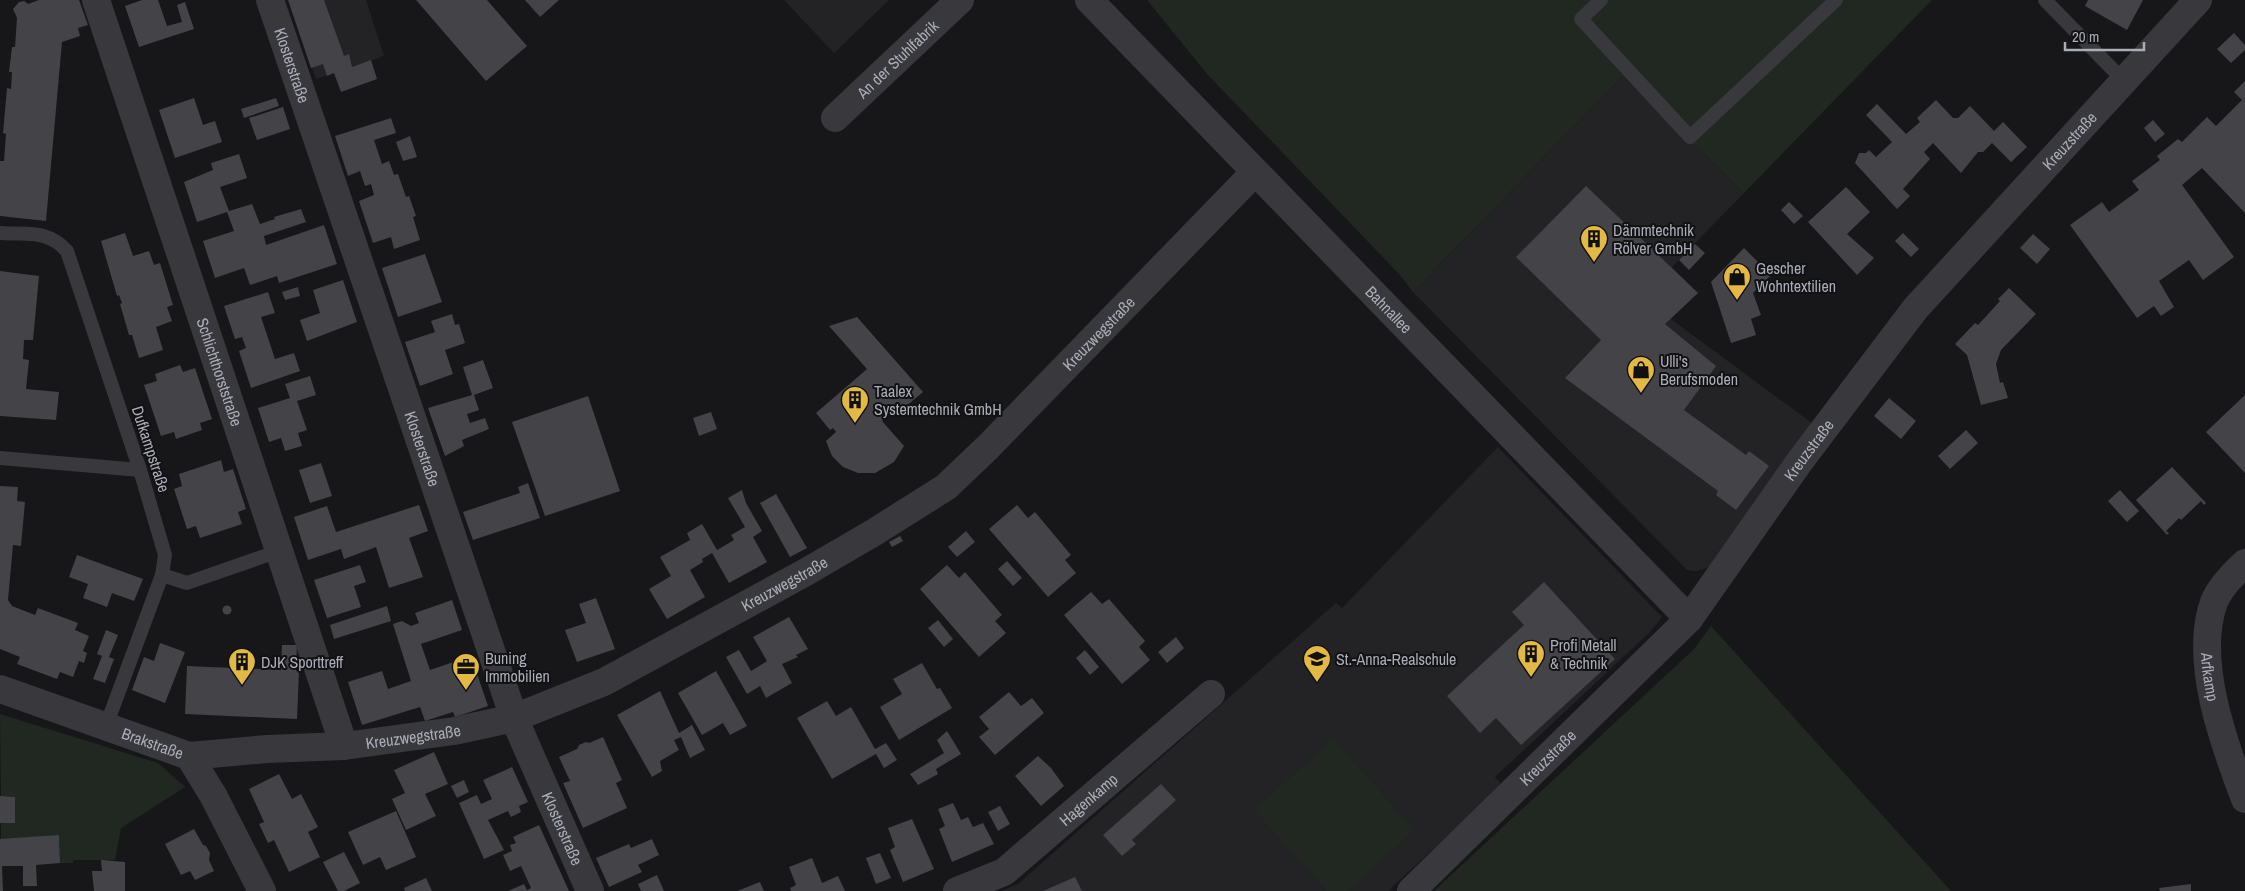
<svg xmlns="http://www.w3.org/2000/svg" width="2245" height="891" viewBox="0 0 2245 891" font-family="'Archivo Narrow',sans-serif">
  <rect width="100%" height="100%" fill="#171618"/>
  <g fill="#232225">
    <polygon points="289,0 366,0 384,56 316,79"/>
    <polygon points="784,0 889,0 834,53"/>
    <polygon points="1623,76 1744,193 1672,267 1698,293 1671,319 1812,423 1714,562 1707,568 1696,571 1687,570 1413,292"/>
    <polygon points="1498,447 1662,617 1649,633 1495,777 1502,785 1388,891 1001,891 1018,884 1336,603 1342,608"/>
  </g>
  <g fill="#212822">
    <polygon points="1147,0 1932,0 1744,193 1623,76 1413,292 1400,275 1207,74"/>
    <polygon points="1711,626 1951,891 1434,891 1694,649"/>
    <polygon points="0,714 158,763 185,787 121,828 115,860 73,860 73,863 60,863 59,836 1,839 1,823 15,823 15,797 1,796"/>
    <polygon points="1333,739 1415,830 1348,891 1327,891 1254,810"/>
  </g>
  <g fill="#444348">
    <polygon points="39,0 79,0 88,25 78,28 80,36 62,42 46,221 0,216 0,161 4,161 6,134 3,133 7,88 11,89 12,72 9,72 12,47 15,47 17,18 13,9 19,2 24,1 28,4"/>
    <polygon points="142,0 158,0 167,26 182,22 177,5 185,2 194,29 139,47 125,6"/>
    <polygon points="288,0 324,0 344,56 349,54 352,67 371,60 377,79 341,92 334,73 327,76 323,64 311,68"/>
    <polygon points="416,0 487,0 527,46 486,81"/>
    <polygon points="525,0 559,0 540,17"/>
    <polygon points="2088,0 2143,0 2127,30 2085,6"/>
    <polygon points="2234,33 2245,45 2245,50 2231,63 2217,49"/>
    <polygon points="2245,81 2245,213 2202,168 2182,185 2234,257 2203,280 2189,260 2159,281 2174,307 2161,316 2154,306 2137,318 2070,225 2102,202 2109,212 2139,190 2132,181 2160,160 2157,156 2178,139 2182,142 2207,117 2216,126 2242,100 2234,92"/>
    <polygon points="194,98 203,125 215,121 222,142 175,158 159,110"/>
    <polygon points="276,98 279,106 244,118 241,109"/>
    <polygon points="1936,100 1953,118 1958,118 1970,106 1994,131 2003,122 2027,147 2011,162 1992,143 1983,152 1978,152 1961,173 1933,143 1924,152 1930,159 1903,189 1910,196 1897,209 1855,163 1859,153 1866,153 1869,150 1876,157 1892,142 1866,115 1877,104 1906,134 1920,122 1917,118"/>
    <polygon points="283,107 290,129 257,140 249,118"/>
    <polygon points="391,118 396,133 374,140 382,164 389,161 394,175 398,174 406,197 409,196 416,216 413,217 420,240 394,249 391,237 373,243 359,201 374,195 371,184 365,186 360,171 348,176 335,136"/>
    <polygon points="2153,120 2165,134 2155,142 2144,128"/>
    <polygon points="410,136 417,157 403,161 396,142"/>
    <polygon points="239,154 247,178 220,187 229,211 252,204 260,224 275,219 274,217 301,209 306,222 264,236 266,245 324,225 337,264 279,283 277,276 250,285 244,268 215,278 203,241 234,231 227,212 197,222 184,182 213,170 211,163"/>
    <polygon points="1586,186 1698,293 1665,324 1716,366 1684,410 1746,455 1749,451 1769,466 1736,510 1716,495 1718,491 1565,378 1601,340 1516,257"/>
    <polygon points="1846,187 1870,212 1847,234 1874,258 1857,275 1808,222"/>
    <polygon points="1789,202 1803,216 1794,224 1781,210"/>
    <polygon points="125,233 133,256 149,251 154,265 160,263 173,305 167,307 172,321 156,327 163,350 139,358 132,335 129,335 120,304 122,303 119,295 117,296 101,241"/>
    <polygon points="1903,233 1919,249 1911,257 1895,241"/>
    <polygon points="2033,234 2050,249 2037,264 2020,248"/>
    <polygon points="1695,244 1705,253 1689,270 1679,260"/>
    <polygon points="1744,248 1771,275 1753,293 1761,315 1751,319 1756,335 1731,343 1711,282"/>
    <polygon points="425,254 442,302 398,317 382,268"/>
    <polygon points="0,271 39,276 33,340 24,340 23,359 29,360 26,389 59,392 56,420 0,416"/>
    <polygon points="343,280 357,322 307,341 300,320 320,313 313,290"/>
    <polygon points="298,287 300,296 285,300 282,292"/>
    <polygon points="2009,288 2036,314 2001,350 1996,364 2000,383 2003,382 2008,398 1981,405 1967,355 1955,344 1975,323 1978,325 2000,301 1998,299"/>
    <polygon points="268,292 275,313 261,317 275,359 294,353 300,371 251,388 239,351 246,348 242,337 235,339 224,306"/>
    <polygon points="452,314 455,325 459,324 465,343 445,350 453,374 420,386 405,342 435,332 431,321"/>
    <polygon points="857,317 923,392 899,412 896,409 882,421 904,446 894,462 875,473 858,473 843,467 832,456 826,441 836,432 833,428 830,430 816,413 867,369 829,326"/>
    <polygon points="483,360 493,388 474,395 479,410 467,414 470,423 485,418 489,429 462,440 464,446 445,456 428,408 472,395 463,367"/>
    <polygon points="180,365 183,372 195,368 212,419 200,423 202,430 176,439 174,432 161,436 144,385 157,381 155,374"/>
    <polygon points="310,376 316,395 297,401 307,430 298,433 302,446 285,451 281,438 269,442 258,408 290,398 285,384"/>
    <polygon points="2245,395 2245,473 2206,432"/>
    <polygon points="588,396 620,491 545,516 512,422"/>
    <polygon points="1889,398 1916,421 1901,439 1874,416"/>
    <polygon points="711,412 717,429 699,436 693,418"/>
    <polygon points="1966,430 1978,443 1950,469 1938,456"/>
    <polygon points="221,460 224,472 233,469 246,509 238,512 242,524 200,538 196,526 187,529 174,489 182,486 179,474"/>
    <polygon points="321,463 332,496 310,503 299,470"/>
    <polygon points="2172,467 2206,503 2204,505 2201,501 2181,520 2179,518 2166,531 2169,533 2167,535 2136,500"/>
    <polygon points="528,483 540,518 473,540 463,512 520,493 518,487"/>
    <polygon points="0,486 18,487 17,501 25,502 21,546 13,545 8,600 12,606 35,615 38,608 78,623 75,630 89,636 83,651 87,653 84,663 79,661 73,677 60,672 57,679 17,664 20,657 0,649"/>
    <polygon points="742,490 746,503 762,531 753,537 767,562 729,583 712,553 702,559 703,562 690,570 705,597 667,619 649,589 671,576 660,557 690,540 687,533 702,524 717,550 734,540 731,535 745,527 728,498"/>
    <polygon points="2120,490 2139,511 2127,522 2108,501"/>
    <polygon points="776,494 807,548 790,557 760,503"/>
    <polygon points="419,505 428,531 409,538 423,577 389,588 376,547 344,559 341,549 308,560 294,517 327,506 336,532"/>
    <polygon points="1017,505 1028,518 1035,512 1071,555 1065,560 1076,573 1048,597 989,529"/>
    <polygon points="966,531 975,542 957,557 948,547"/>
    <polygon points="900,536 903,541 892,547 889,542"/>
    <polygon points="77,555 143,579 134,601 112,593 107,607 83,598 88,584 69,577"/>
    <polygon points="1007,561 1022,578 1013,586 998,569"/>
    <polygon points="360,565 366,582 354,586 361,607 327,618 314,580"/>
    <polygon points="947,565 959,578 965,572 1002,615 995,621 1006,633 979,657 920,589"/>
    <polygon points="1544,582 1615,659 1521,745 1496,718 1480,733 1447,696 1524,625 1512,612"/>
    <polygon points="1091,592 1102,604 1109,599 1145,641 1139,647 1150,660 1122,684 1064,615"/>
    <polygon points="596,598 615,649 577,662 565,630 586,623 579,604"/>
    <polygon points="452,600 462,630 421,644 430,670 471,656 488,706 455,717 453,712 425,721 420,707 362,725 348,682 382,671 388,689 411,681 393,624 402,621 411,626 419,623 415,613"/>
    <circle cx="227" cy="610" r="4.5"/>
    <polygon points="387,606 391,621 334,639 330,625"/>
    <polygon points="789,617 808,649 796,655 798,657 782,664 792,683 766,698 760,686 747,694 726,657 739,650 751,671 767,661 753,637"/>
    <polygon points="938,620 953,639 944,647 928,628"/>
    <polygon points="106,630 118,635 109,657 114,659 105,683 93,679 102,656 97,654"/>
    <polygon points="1176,637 1184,648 1167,663 1158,652"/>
    <polygon points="160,643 185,652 165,703 132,690 144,657 154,661"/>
    <polygon points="282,645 297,645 296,671 299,671 297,719 185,714 187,666 281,670"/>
    <polygon points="1085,650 1099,667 1090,675 1076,658"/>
    <polygon points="922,663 937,689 940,688 952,708 899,740 880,707 902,694 893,679"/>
    <polygon points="716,671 747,726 730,735 723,723 702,735 678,693"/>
    <polygon points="660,691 679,733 692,725 705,750 690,758 681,737 674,740 679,750 660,761 662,771 652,777 617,715"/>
    <polygon points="1009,692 1021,706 1032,698 1044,713 995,755 979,737 989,729 979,717"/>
    <polygon points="827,701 836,716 851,707 875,749 886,743 897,760 884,768 876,754 832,779 797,718"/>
    <polygon points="947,731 961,754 936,769 938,774 918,785 910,774 944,753 937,740"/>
    <polygon points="603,737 622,780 616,783 627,808 583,828 563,783 570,781 559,757 577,749 579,745 586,742 589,743"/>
    <polygon points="434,752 448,784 425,794 436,816 406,830 392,799 405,793 394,770"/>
    <polygon points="1038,756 1051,768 1064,786 1041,806 1015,776"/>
    <polygon points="512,767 528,802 519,806 521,812 511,817 508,811 488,820 504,850 484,859 459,803 477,795 481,804 492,799 483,780"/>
    <polygon points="279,774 292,799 301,794 318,827 308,832 320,857 289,872 274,840 268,843 261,828 259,824 264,822 249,789"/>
    <polygon points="464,780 469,792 457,798 451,786"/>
    <polygon points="1161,784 1176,800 1132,840 1136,844 1122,856 1103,835"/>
    <polygon points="0,796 15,797 15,823 0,823"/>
    <polygon points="953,803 961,820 968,817 973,827 983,823 994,844 952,862 939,829 945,826 938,809"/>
    <polygon points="1000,806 1010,824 998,831 988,812"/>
    <polygon points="396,811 416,857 386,870 380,857 363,865 348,832"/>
    <polygon points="912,819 934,869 903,882 890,850 895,847 888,828"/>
    <polygon points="539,825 569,891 508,891 524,884 527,890 531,888 521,866 510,871 503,855 512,851 510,845 516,843 513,837"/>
    <polygon points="194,829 203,845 206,846 210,853 209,860 214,871 195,880 190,871 181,875 165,844"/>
    <polygon points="59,835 60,863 36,865 37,886 23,886 23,866 2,866 3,891 0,891 0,839"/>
    <polygon points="652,839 659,855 638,865 642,872 609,887 596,858 629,844 631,848"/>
    <polygon points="344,852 360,883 344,891 338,891 323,862"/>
    <polygon points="880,853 891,878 876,884 866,858"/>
    <polygon points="812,858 822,883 838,876 845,891 791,891 790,888 796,885 789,867"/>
    <polygon points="101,860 125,862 125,891 94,891 92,871 102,871"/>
    <polygon points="657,875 664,891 641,891 638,884"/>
    <polygon points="1075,877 1082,891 1043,891"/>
    <polygon points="426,878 432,891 405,891 404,888"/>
    <polygon points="760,882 764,891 737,891"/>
    <polygon points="2191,884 2191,891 2160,891 2159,888"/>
  </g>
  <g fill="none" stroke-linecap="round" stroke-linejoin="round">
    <g stroke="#38383d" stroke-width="14">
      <polyline points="1601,0 1581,19 1690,137 1836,0"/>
      <polyline points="2045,0 2125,82"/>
      <path d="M0 233C28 235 47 229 67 251L140 470 165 555 162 575 106 726"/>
      <polyline points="0,458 140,470"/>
      <polyline points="162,575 187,583 279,551"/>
    </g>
    <g stroke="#38383d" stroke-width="28">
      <path id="s1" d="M96 0 344 746"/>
      <path id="s2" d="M270 0 514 718 590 891"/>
      <path id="s3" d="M1089 0 1689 619"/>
      <path id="s4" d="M835 118 960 0"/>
      <path id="s5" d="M2245 563C2234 573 2220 587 2214 602 2193 660 2224 744 2245 799"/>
      <path id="s6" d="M0 689 189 756 213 795 262 891"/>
      <path id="s7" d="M189 756 267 749 344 746 454 731 514 718 604 682 806 572 873 533 946 487 988 447 1255 172"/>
      <path id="s8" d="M957 891 1004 872 1211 694"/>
      <path id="s9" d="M1411 891 1689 619 1800 461 1915 309 2198 0"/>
    </g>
  </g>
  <defs>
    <symbol id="building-pin" viewBox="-11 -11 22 30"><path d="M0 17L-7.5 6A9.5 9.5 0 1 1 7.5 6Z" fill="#e2b944" stroke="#121113"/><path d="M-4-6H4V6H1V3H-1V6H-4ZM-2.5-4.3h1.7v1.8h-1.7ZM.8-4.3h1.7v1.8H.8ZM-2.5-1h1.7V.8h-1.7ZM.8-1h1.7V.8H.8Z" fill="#111"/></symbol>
    <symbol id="shop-pin" viewBox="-11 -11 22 30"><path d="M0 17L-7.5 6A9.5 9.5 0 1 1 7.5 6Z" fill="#e2b944" stroke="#121113"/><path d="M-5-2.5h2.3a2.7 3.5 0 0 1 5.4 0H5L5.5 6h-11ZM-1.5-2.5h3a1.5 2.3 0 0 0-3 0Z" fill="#111"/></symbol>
    <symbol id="school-pin" viewBox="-11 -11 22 30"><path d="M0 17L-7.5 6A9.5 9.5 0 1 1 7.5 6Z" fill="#e2b944" stroke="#121113"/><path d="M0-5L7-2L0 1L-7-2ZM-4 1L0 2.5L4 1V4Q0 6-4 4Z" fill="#111"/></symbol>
    <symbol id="office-pin" viewBox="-11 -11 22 30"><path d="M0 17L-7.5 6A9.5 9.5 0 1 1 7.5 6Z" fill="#e2b944" stroke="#121113"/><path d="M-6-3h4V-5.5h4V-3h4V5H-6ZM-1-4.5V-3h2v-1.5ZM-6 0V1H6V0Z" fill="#111"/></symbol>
  </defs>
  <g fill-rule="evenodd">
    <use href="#building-pin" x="1578" y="223" width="32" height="43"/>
    <use href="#shop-pin" x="1721" y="261" width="32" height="43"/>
    <use href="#shop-pin" x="1625" y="354" width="32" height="43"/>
    <use href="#building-pin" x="839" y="384" width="32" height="43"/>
    <use href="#building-pin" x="1515" y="638" width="32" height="43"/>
    <use href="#school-pin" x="1301" y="643" width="32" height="43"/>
    <use href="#building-pin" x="226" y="646" width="32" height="43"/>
    <use href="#office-pin" x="450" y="651" width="32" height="43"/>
  </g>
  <g text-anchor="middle" stroke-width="4" stroke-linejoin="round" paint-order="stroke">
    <g font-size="16" fill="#aaadb7" stroke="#121113">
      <text dy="6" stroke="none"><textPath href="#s4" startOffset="86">An der Stuhlfabrik</textPath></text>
      <text dy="6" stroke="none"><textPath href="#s2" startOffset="69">Klosterstraße</textPath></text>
      <text dy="6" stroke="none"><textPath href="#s9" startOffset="1001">Kreuzstraße</textPath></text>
      <text dy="6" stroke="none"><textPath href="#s3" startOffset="431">Bahnallee</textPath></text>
      <text dy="6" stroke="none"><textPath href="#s7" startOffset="1035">Kreuzwegstraße</textPath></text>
      <text dy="6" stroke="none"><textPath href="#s1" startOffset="392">Schlichthorststraße</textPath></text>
      <text dy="6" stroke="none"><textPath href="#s2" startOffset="474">Klosterstraße</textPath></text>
      <text transform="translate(151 449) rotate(72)" y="6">Dufkampstraße</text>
      <text dy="6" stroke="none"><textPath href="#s9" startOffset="596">Kreuzstraße</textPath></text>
      <text dy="6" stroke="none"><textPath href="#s7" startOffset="630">Kreuzwegstraße</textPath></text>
      <text dy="6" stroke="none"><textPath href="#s5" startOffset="126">Arfkamp</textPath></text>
      <text dy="6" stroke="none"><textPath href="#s7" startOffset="225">Kreuzwegstraße</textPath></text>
      <text dy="6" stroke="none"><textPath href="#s6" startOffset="162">Brakstraße</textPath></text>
      <text dy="6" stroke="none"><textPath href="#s9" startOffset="191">Kreuzstraße</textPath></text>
      <text dy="6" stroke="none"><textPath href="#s8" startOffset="162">Hagenkamp</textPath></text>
      <text dy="6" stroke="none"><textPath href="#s2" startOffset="879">Klosterstraße</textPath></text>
    </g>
    <g font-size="16" fill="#aaadb7" stroke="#121113" text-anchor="start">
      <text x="1613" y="236">Dämmtechnik<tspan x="1613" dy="18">Rölver GmbH</tspan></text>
      <text x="1756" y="274">Gescher<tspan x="1756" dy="18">Wohntextilien</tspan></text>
      <text x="1660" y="367">Ulli's<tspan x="1660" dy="18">Berufsmoden</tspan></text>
      <text x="874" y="397">Taalex<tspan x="874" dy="18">Systemtechnik GmbH</tspan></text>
      <text x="1550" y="651">Profi Metall<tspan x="1550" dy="18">&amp; Technik</tspan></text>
      <text x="485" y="664">Buning<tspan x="485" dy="18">Immobilien</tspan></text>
      <text x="1336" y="665">St.-Anna-Realschule</text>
      <text x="261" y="668">DJK Sporttreff</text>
    </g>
  </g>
  <path d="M2065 42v8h79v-8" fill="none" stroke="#aaadb7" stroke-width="2.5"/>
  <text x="2072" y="42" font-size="15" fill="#aaadb7" stroke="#121113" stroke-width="4" paint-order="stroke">20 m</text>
</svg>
